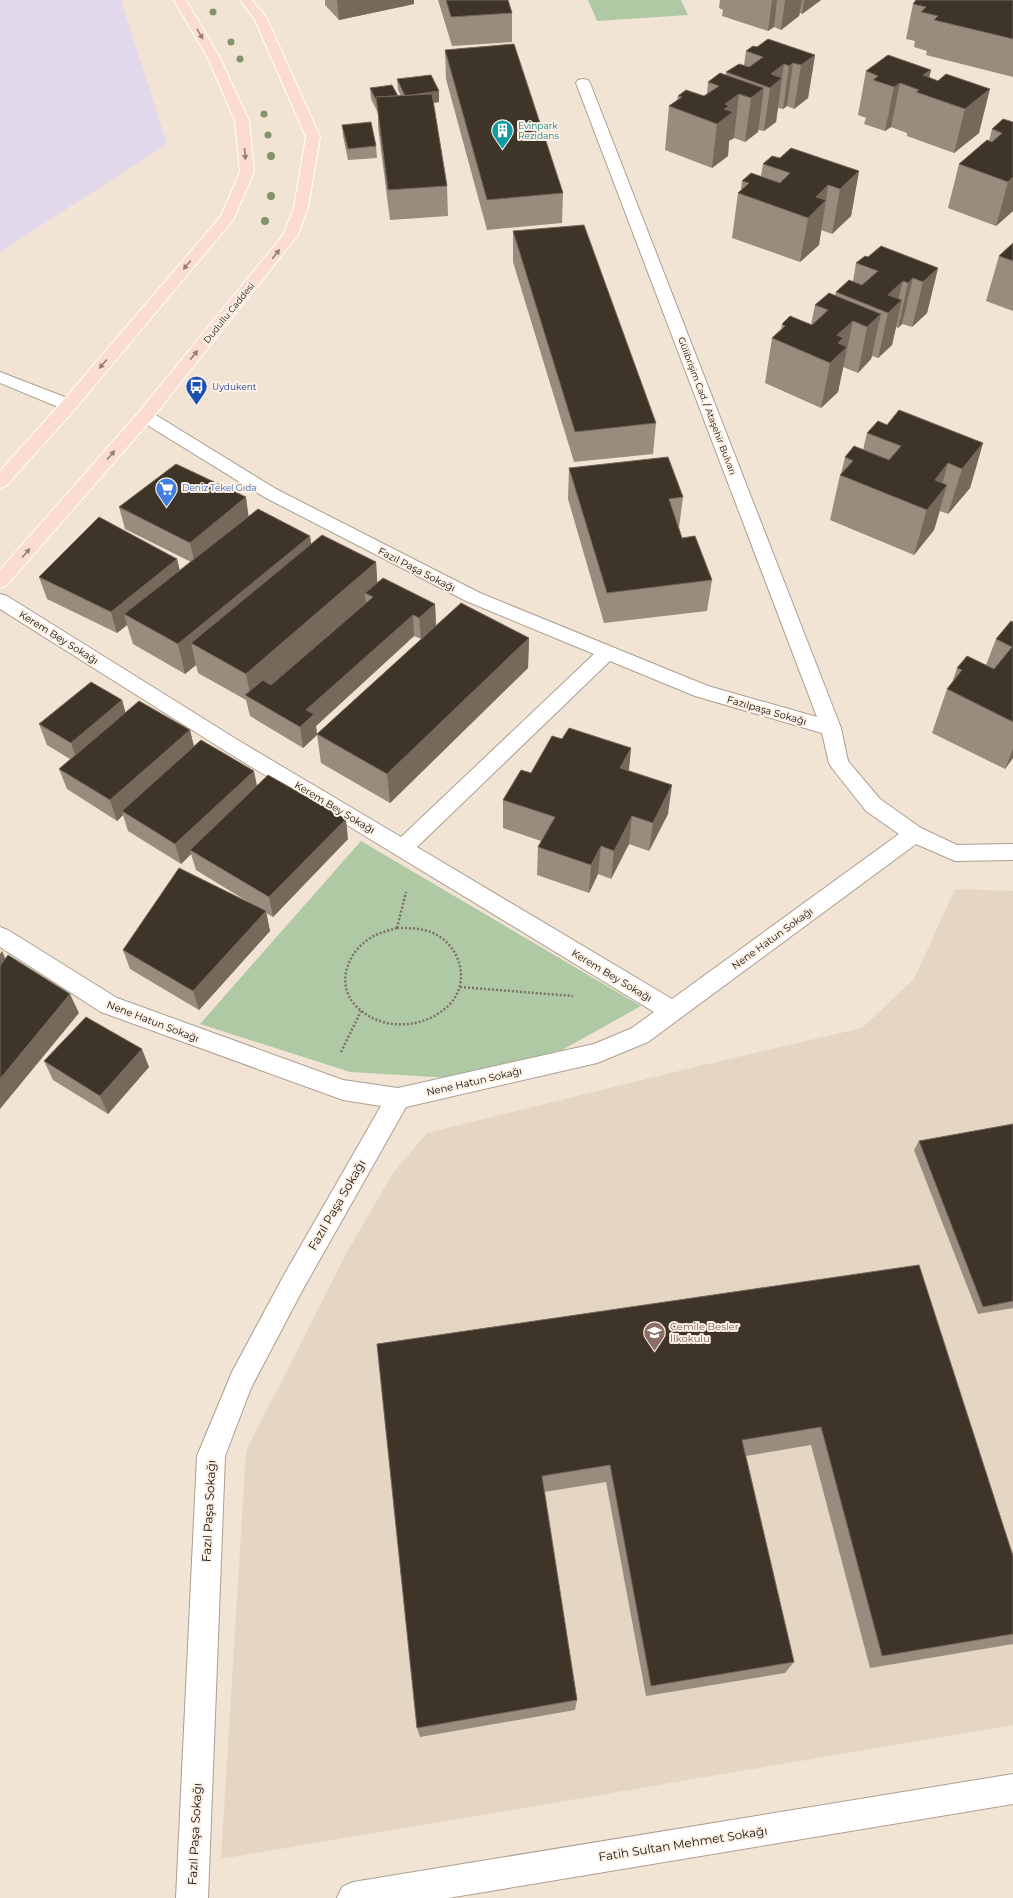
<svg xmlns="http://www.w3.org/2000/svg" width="1013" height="1898" viewBox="0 0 1013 1898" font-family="Montserrat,sans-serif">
  <rect width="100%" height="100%" fill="#f2e4d4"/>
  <polygon fill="#e1d8ec" points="0,0 121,0 167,144 0,252"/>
  <polygon fill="#e5d6c3" points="955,889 1013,891 1013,1725 221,1859 246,1451 347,1252 393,1173 427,1133 703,1065 862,1028 914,979"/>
  <g fill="#b0c9a5">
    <polygon points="588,0 681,0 688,15 597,21"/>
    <polygon points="361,841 641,1006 562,1050 450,1078 350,1072 200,1024"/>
  </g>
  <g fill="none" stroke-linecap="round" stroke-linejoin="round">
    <defs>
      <g id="minor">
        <path d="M583 79 588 80 590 83 841 728 848 761 880 799 921 828 957 845 1013 844V860L955 861 916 844 648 1042 597 1063 406 1107 302 1291 251 1388 225 1456 208 1898H176L197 1456 232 1372 284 1275 381 1106 343 1100 101 1012 0 947V927L8 930 117 998 343 1080 398 1088 594 1044 632 1028 654 1012 227 752 0 609V594L7 596 241 742 401 837 594 654 466 601 264 497 139 420 137 416 139 412 145 411 151 412 276 489 480 593 708 686 817 717 576 83 578 80ZM610 661 695 696 822 733 829 763 832 768 866 811 899 834 672 999 417 847Z"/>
        <polygon points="1013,1774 1013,1804 448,1898 337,1898 342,1887 353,1882"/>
      </g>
      <polygon id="tertiary" points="0,372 75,401 77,405 75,409 69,410 63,409 0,383"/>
      <g id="primary">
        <polygon points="174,0 186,0 220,58 249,121 254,172 233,220 75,409 6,486 0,488 0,471 63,401 221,216 240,172 235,121 208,58"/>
        <polygon points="240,0 252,0 267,19 320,137 308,207 298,235 151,420 6,586 0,588 0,570 139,412 284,234 294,207 306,137 255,20"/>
      </g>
    </defs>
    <use href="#minor" stroke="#ac9f90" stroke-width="2"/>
    <use href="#tertiary" stroke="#ac9f90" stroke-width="2"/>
    <use href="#primary" stroke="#fff" stroke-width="2"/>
    <g stroke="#7b7268" stroke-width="2.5" stroke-dasharray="2 2" stroke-linecap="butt">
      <path d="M397 928C409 928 422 928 433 933 460 945 471 981 450 1004 425 1030 380 1032 355 1005 336 984 347 953 369 939 377 933 387 931 397 928Z"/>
      <polyline points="397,928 406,892"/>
      <polyline points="460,987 573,996"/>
      <polyline points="341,1052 361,1011"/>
    </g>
    <use href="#minor" fill="#fff" fill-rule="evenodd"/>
    <use href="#tertiary" fill="#fff" fill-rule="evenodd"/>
    <use href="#primary" fill="#fcdbd1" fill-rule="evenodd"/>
  </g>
  <g fill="#85936c">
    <circle cx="213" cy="12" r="3.5"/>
    <circle cx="231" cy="42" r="3.5"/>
    <circle cx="240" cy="59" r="3.5"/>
    <circle cx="264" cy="114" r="3.5"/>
    <circle cx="268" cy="135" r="3.5"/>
    <circle cx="271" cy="156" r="4"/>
    <circle cx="271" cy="196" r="4"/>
    <circle cx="265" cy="221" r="4"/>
  </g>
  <g fill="#988c7e">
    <polygon points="325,0 414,0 414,4 339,20 325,5"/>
    <polygon points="438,0 508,0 512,13 512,42 452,46"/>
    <polygon points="720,0 821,0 802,14 800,13 799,16 781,30 774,27 768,31 722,16 723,10 719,8"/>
    <polygon points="1013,0 1013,77 926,55 927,51 914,47 915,41 906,39 913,4"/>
    <polygon points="757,47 815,55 808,98 794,109 787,106 783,109 778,108 776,122 764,131 758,130 758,132 745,142 734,138 729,141 728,156 712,168 665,150 669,106 677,100 678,96 704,96 707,94 708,82 726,75 726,72 744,65 746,51"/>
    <polygon points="445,50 563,193 562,223 487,230 446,79"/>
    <polygon points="931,70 929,77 938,81 946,74 979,133 954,153 907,136 907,133 891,127 885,131 864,124 866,118 858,115 866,71"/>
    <polygon points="397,79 439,102 433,103 447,186 448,216 390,220 378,127 378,113 371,99 370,88 398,96 401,96 398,90"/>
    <polygon points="1013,122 1013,211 996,226 948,208 959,164 989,141 992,129"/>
    <polygon points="342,125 376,146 377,158 348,160 343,136"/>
    <polygon points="780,158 859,171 851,216 832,234 821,230 819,245 800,262 732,238 738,193 741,190 742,181 761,176 763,164"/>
    <polygon points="513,231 656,423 653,454 574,462 513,262"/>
    <polygon points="1013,243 1013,311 986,301 999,256"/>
    <polygon points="868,257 938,268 927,313 912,327 902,324 898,328 896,327 892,345 878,358 872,356 871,359 858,373 843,367 838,392 821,408 765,383 772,338 781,330 782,324 811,325 815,305 835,295 836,292 853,281 856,263"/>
    <polygon points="887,425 983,443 970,488 948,514 940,511 934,530 914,555 830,520 840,475 841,474 845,457 863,450 867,433"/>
    <polygon points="569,468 683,497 679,528 682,538 712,580 707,611 604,623 568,499"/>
    <polygon points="119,507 249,516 310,536 311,545 376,562 377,582 435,604 436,626 529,638 528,668 390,803 321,763 317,734 421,639 414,636 316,726 317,735 303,748 250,716 246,700 198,673 196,665 185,674 133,644 127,625 117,633 47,599 39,577 177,559 180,571 191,562 125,529"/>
    <polygon points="1013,622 1013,758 1005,769 932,733 947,689 952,683 957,668 986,665 996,639"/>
    <polygon points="122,700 125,713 190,730 194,747 257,786 348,839 273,917 266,913 270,931 199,1010 130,969 123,950 253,905 196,870 191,854 181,864 128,831 123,815 117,821 67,789 59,769 70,759 47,745 39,724"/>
    <polygon points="562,739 631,748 629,771 668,814 649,851 629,844 611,879 598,874 589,893 537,875 538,847 541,841 503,828 503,800 531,773"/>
    <polygon points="44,1061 149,1067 108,1114 53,1080"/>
    <polygon points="1013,1124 1013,1308 978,1314 914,1150 919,1141"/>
    <polygon points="919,1265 1013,1556 1013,1644 870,1668 811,1445 746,1456 794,1662 785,1673 646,1696 606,1482 544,1492 577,1700 575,1710 420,1737 417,1728 377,1344"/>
  </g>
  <g fill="#75695c">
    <polygon points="337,0 414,0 414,4 339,20"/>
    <polygon points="772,0 777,0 774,27 768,31"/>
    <polygon points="785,0 802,0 799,16 781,30"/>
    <polygon points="804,0 821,0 802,14"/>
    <polygon points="815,55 808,98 794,109 801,65"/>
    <polygon points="793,63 787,106 783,109 789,66"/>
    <polygon points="784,64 776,122 764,131 770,88 771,74"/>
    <polygon points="931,70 925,95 923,75"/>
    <polygon points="900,83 891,127 885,131 894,87"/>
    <polygon points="764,88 758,132 745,142 751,98"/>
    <polygon points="990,89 979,133 954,153 965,109"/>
    <polygon points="439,91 439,102 406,107 405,96"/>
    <polygon points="739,94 734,138 729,141 728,156 712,168 717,124 725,104"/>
    <polygon points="1013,165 1013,211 996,226 1008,182"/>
    <polygon points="859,171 851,216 832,234 840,189"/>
    <polygon points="828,185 826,201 826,200 819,245 800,262 808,218 816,197"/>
    <polygon points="938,268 927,313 912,327 923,282"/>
    <polygon points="913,278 902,324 898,328 908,283"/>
    <polygon points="903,281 897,305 902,300 892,345 878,358 888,313 888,295"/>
    <polygon points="881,314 871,359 858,373 867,327"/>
    <polygon points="853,321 838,392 821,408 830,363 837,335"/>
    <polygon points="983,443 970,488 948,514 962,469"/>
    <polygon points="948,463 939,495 947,485 934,530 914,555 935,480"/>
    <polygon points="246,497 249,519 195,564 190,543"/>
    <polygon points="310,536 314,566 191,643 196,665 185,674 178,644"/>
    <polygon points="177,559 182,581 124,614 127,625 117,633 111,612"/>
    <polygon points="376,562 378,593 365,593 366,603 255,701 251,698 246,674"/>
    <polygon points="435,604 436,626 421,639 419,618"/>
    <polygon points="413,615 414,636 316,726 317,735 303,748 300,727 306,710"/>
    <polygon points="529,638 528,668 390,803 387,774"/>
    <polygon points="122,700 128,721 78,764 71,743"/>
    <polygon points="190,730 195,751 122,811 123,815 117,821 110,800"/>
    <polygon points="631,748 628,777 620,768"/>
    <polygon points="1013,749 1013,758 1005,769"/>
    <polygon points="254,771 258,791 190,850 191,854 181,864 175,844"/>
    <polygon points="672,785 668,814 649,851 653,823"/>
    <polygon points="632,816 629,844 611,879 614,851"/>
    <polygon points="346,819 348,839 273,917 269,897"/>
    <polygon points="601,846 598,874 589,893 591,865"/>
    <polygon points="266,911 270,931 199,1010 193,991"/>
    <polygon points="2,951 11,971 0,985 0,954"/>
    <polygon points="70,994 79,1013 0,1109 0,1079"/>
    <polygon points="142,1049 149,1067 108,1114 100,1096"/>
  </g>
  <g fill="#3f3428" stroke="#75695c">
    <polygon points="446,0 508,0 512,13 451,17"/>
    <polygon points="916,0 1013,0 1013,39 934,20 938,16 921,12 926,7 913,4"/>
    <polygon points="768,39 815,55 801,65 793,63 789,66 784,64 771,74 782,78 770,88 726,72 739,64 749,67 763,57 746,51 753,46 757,47"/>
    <polygon points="514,44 563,193 487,200 445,50"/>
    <polygon points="888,55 931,70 923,75 938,81 946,74 990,89 965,109 916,92 919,90 900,83 894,87 873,80 878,76 866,71"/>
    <polygon points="720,73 764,88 751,98 739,94 725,104 729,106 724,109 733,112 717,124 669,106 682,97 678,96 686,90 704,96 719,86 708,82"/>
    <polygon points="431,75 439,91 405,96 397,79"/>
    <polygon points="392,85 398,96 376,97 377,102 370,88"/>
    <polygon points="432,94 447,186 388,190 376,97"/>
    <polygon points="1003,119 1013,122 1013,177 1008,182 959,164 987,140 992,142 1002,133 992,129"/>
    <polygon points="371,122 376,146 348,149 342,125"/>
    <polygon points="791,148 859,171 840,189 828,185 816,197 826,200 808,218 738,193 749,183 742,181 751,173 780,183 790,173 763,164 772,156 780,158"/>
    <polygon points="584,225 656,423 575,432 513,231"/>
    <polygon points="1013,243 1013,261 999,256"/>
    <polygon points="881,246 938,268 923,282 913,278 908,283 903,281 888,295 902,300 888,313 836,292 849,280 862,285 878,271 856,263 865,256 868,257"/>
    <polygon points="829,293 881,314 867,327 853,321 837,335 843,338 838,343 847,347 830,363 772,338 785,326 782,324 790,316 812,325 828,310 815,305"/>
    <polygon points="899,410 983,443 962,469 948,463 935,480 947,485 927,510 840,475 853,461 845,457 854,446 889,460 901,446 867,433 878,421 887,425"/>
    <polygon points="668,457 683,497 669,499 682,538 695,536 712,580 607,593 569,468"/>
    <polygon points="176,464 246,497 190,543 119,507"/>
    <polygon points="258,509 310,536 178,644 124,614"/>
    <polygon points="99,517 177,559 111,612 39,577"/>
    <polygon points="322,535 376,562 246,674 191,643"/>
    <polygon points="383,578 435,604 419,618 413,615 306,710 314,714 300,727 245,695 263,680 271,685 373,597 365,593"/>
    <polygon points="461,603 529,638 387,774 317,734"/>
    <polygon points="1011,621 1013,622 1013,722 947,689 962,670 957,668 967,656 994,669 1012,647 996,639"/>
    <polygon points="91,682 122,700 71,743 39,724"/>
    <polygon points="139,701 190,730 110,800 59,769"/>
    <polygon points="569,728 631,748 620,768 672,785 653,823 632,816 614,851 601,846 591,865 538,847 555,817 503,800 521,770 531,773 552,736 562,739"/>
    <polygon points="201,740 254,771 175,844 122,811"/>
    <polygon points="268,775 346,819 269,897 190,850"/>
    <polygon points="179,868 266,911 193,991 123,950"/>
    <polygon points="8,955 70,994 0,1079 0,966"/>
    <polygon points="86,1017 142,1049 100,1096 44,1061"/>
    <polygon points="1013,1124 1013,1301 983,1307 919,1141"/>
    <polygon points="919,1265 1013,1556 1013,1634 882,1656 821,1427 742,1440 794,1662 651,1686 610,1465 542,1476 577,1700 417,1728 377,1344"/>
  </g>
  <defs><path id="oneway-solid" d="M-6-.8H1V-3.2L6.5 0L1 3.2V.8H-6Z"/></defs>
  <g fill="#937e77">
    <use href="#oneway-solid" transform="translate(200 34) rotate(60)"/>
    <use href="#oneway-solid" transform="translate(245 154) rotate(85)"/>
    <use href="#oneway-solid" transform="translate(276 254) rotate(-51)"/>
    <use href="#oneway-solid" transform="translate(187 265) rotate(130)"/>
    <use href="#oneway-solid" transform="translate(194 355) rotate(-51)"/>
    <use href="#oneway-solid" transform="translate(103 364) rotate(130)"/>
    <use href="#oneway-solid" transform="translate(111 455) rotate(-49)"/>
    <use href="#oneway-solid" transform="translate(26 553) rotate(-49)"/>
  </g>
  <defs>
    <symbol id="building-pin" viewBox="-11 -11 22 30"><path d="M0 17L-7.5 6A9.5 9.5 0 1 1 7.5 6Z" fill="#0f9aa8" stroke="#fdf1e5"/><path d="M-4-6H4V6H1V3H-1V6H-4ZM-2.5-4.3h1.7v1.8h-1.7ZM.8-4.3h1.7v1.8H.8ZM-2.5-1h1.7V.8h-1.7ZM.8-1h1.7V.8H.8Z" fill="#fff"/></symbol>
    <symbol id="bus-pin" viewBox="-11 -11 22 30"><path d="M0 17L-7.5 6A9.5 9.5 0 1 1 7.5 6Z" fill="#1a4fb4" stroke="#fdf1e5"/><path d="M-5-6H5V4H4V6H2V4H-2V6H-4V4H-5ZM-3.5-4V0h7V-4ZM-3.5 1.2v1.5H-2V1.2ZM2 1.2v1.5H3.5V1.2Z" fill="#fff"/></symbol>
    <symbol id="supermarket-pin" viewBox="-11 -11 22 30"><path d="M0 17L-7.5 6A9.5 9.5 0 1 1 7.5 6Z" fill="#3f7fe0" stroke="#fdf1e5"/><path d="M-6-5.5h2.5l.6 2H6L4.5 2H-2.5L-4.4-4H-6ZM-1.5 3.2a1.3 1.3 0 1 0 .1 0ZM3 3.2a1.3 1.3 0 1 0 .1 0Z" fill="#fff"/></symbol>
    <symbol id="school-pin" viewBox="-11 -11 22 30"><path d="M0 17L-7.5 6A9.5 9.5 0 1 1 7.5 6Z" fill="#8d6e63" stroke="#fdf1e5"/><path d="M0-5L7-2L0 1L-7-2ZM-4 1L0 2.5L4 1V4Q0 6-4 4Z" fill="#fff"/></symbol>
  </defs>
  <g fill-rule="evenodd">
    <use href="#building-pin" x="490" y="118" width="25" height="34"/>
    <use href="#bus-pin" x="184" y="374" width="25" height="34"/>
    <use href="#supermarket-pin" x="154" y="476" width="25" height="34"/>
    <use href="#school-pin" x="642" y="1320" width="25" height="34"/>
  </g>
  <g text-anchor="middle" stroke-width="4" stroke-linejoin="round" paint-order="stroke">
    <g font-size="9" fill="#0d838f" stroke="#fdf1e5" text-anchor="start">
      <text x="518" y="129">Evinpark<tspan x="518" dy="10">Rezidans</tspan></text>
    </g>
    <g font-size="9" fill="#120d08" stroke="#fdf1e5">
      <text transform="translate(229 313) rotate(-51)" y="3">Dudullu Caddesi</text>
      <text transform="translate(707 406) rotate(69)" y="3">Gülibrişim Cad. / Ataşehir Bulvarı</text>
    </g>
    <g font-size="9" fill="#164399" stroke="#fdf1e5" text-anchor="start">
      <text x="212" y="390">Uydukent</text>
    </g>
    <g font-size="9" fill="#366cbe" stroke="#fdf1e5" text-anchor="start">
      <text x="182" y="491">Deniz Tekel Gıda</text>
    </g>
    <g font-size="10" fill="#120d08" stroke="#fdf1e5">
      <text transform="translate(417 569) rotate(27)" y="4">Fazıl Paşa Sokağı</text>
      <text transform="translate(59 637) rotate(32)" y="4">Kerem Bey Sokağı</text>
      <text transform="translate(767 710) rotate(16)" y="4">Fazılpaşa Sokağı</text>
      <text transform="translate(335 807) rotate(31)" y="4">Kerem Bey Sokağı</text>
      <text transform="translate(772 938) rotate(-36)" y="4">Nene Hatun Sokağı</text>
      <text transform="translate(612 975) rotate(31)" y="4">Kerem Bey Sokağı</text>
      <text transform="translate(153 1021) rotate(21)" y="4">Nene Hatun Sokağı</text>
      <text transform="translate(474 1081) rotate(-13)" y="4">Nene Hatun Sokağı</text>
    </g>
    <g font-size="10" fill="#785e54" stroke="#fdf1e5" text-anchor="start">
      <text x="670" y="1330">Cemile Besler<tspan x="670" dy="12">İlkokulu</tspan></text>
    </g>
    <g font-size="12" fill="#120d08" stroke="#fdf1e5">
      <text transform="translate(337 1205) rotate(-60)" y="4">Fazıl Paşa Sokağı</text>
      <text transform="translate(209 1511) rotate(-87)" y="4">Fazıl Paşa Sokağı</text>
      <text transform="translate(195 1834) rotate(-87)" y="4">Fazıl Paşa Sokağı</text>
      <text transform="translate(683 1844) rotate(-9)" y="4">Fatih Sultan Mehmet Sokağı</text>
    </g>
  </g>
</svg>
